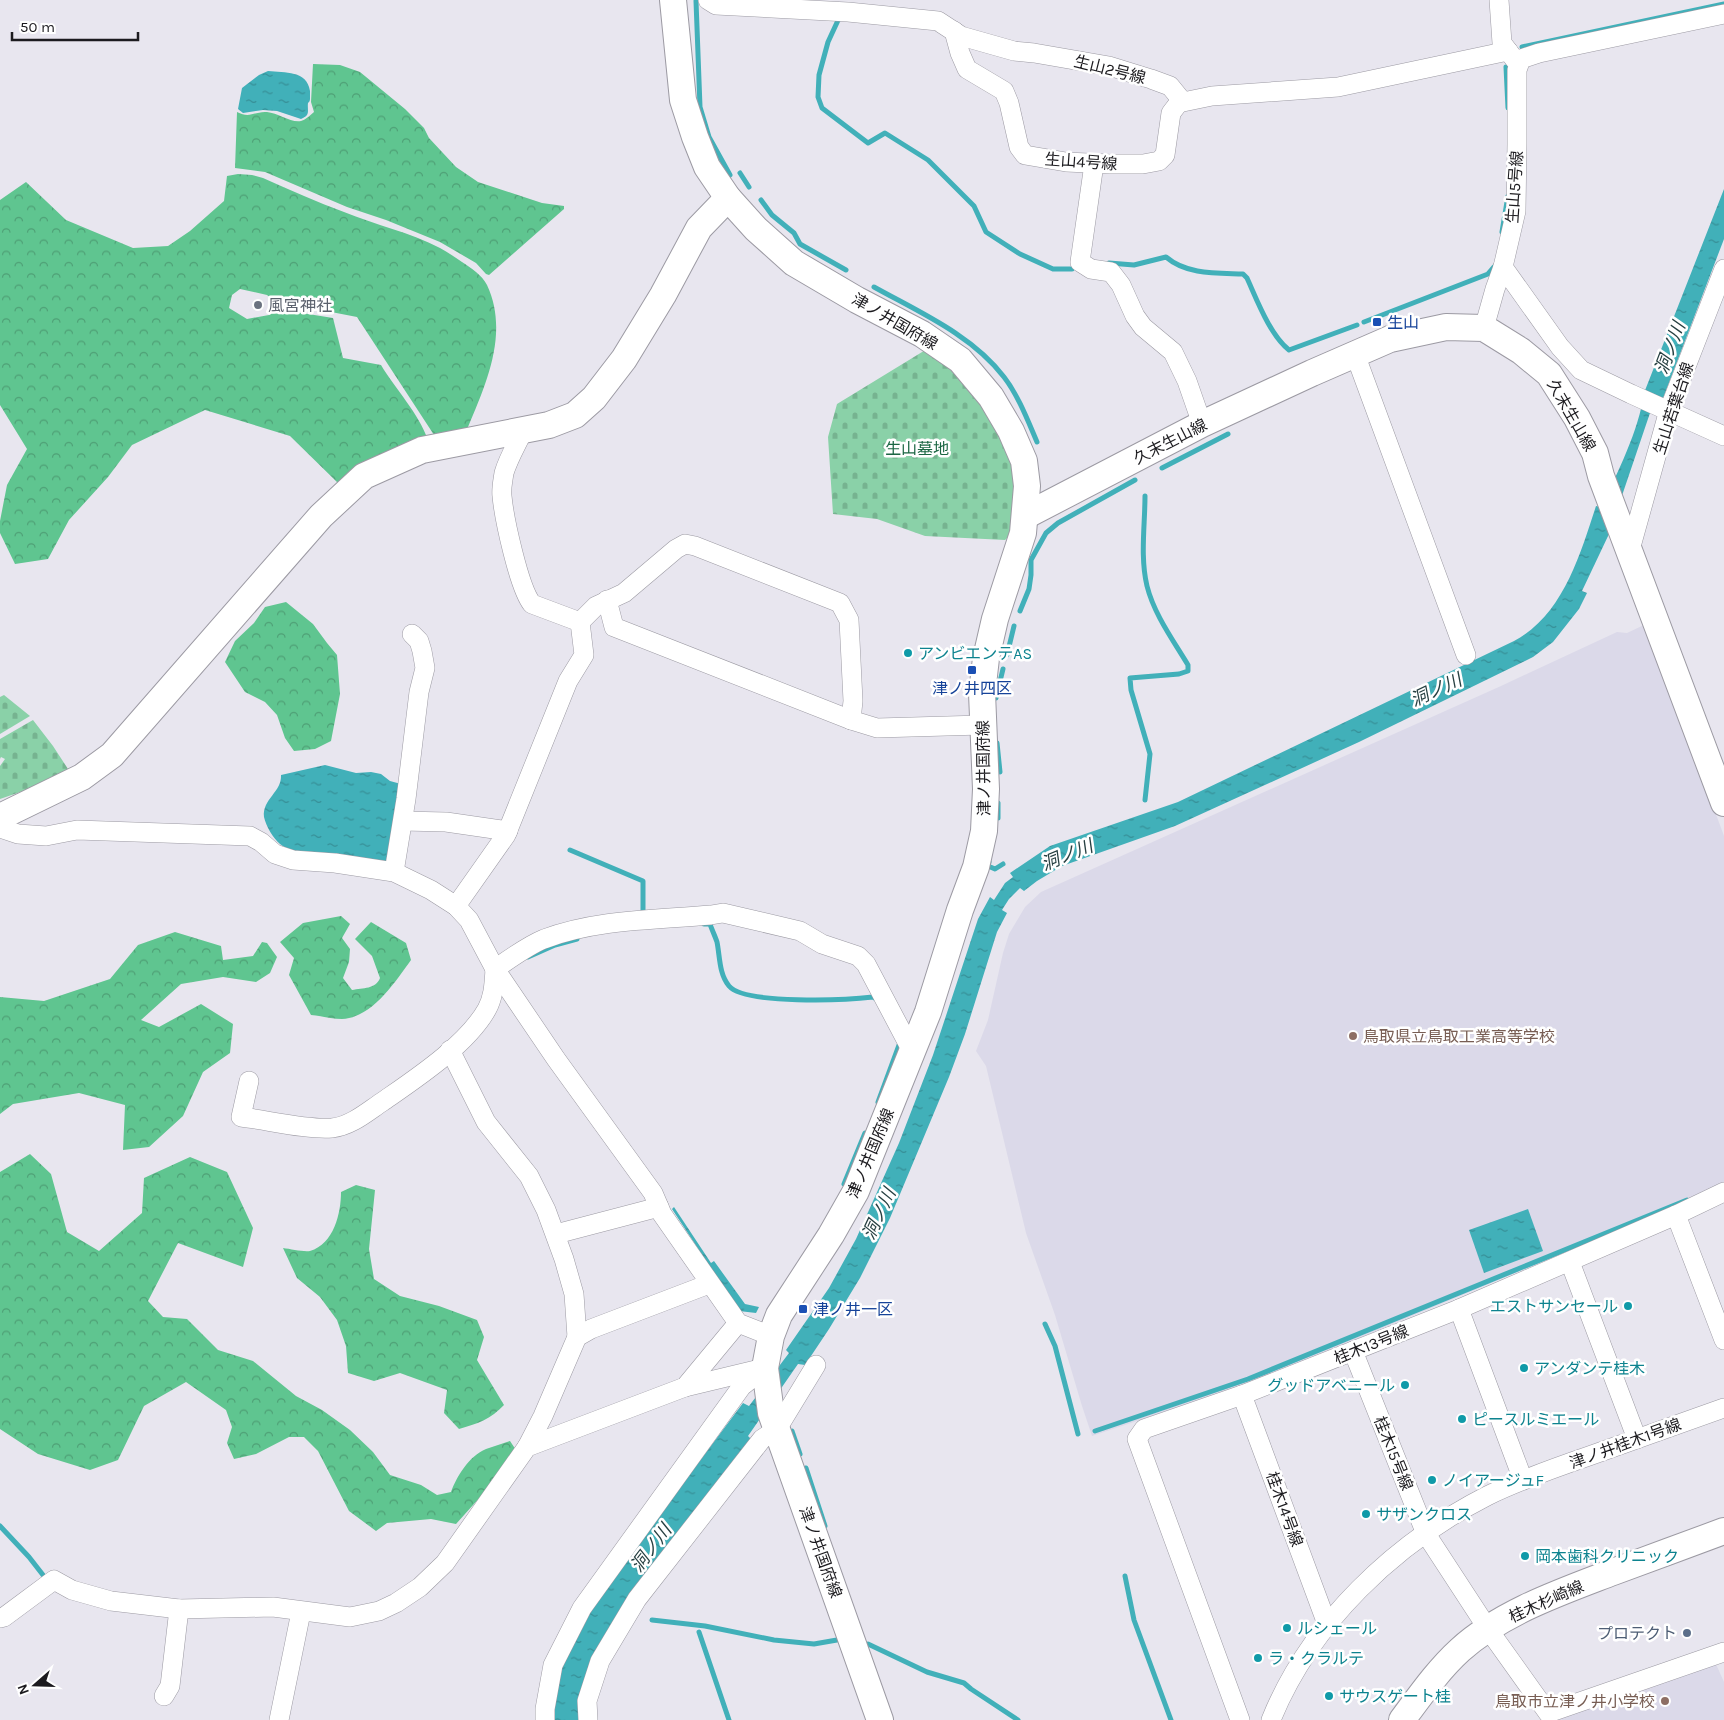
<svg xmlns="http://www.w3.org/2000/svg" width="1724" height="1720" viewBox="0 0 1724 1720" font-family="Karla,'Noto Sans JP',sans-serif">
  <defs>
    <pattern id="forest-crowns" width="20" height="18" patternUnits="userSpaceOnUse" patternTransform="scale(1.25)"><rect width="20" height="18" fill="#5fc590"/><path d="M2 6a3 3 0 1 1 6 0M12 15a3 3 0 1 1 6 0" fill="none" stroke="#4e9f75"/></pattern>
    <pattern id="cemetery-stones" width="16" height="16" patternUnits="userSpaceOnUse" patternTransform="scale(1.25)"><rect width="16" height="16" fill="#8ad1a8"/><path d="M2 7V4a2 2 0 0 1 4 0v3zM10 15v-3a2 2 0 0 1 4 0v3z" fill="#76b390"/></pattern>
    <pattern id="water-ripples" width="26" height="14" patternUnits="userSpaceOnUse" patternTransform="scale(1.25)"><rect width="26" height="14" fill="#41b0b9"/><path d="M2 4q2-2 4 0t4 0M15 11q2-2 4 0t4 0" fill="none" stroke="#368e96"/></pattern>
  </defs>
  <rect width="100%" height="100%" fill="#e8e6ef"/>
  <g fill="#dbd9e9">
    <polygon points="1646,624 1724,836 1724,1186 1251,1383 1092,1436 1082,1406 1055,1315 1026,1233 986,1066 976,1051 988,1020 1003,953 1009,934 1025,907 1041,892 1501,686 1617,632 1627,633"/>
    <polygon points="1715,1662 1724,1682 1724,1720 1552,1720"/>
  </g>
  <g fill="url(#forest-crowns)">
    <path d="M313 64 340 65 360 72 405 109 424 128 429 138 456 167 478 182 542 203 564 206V209L489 275 486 274 476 263 440 242 386 220 347 207 265 172 235 168 237 112C250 119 255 111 267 112 278 113 291 123 301 121 307 119 310 115 314 112L311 102Z"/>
    <path d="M238 174 252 175 263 178C290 190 317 202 344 212 375 225 410 232 440 248 447 252 455 257 462 262 471 268 482 275 487 285 509 332 487 382 468 427L463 432 436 438 357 317 326 311V305L313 303V309L277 303 267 295 240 289 232 295 229 308 247 319 269 315 277 309 333 318 343 358 381 365C396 390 418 412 428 440 387 448 371 459 339 484L290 436 205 410 132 445 108 477 69 520 48 559 15 564 0 533V521L7 485 27 449 0 405V200L26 182 66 220 133 248 168 246 190 231 224 201 227 176Z"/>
    <polygon points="286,602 313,624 327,643 337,655 340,694 331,741 315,749 294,751 285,738 277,715 265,702 245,692 225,662 235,641 254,623 265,607"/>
    <path d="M341 916 350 924 342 938 350 949 349 962 343 978 352 990C363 988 376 989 380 978L372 956 355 939 371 922 406 943 411 960C395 982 372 1018 342 1019 332 1019 321 1016 311 1015L289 975 294 958 280 942 303 923Z"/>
    <polygon points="175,932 221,946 223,960 253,956 262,942 267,943 277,957 270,973 256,982 223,977 181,984 141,1020 159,1027 201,1004 233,1024 230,1053 203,1072 183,1116 149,1147 123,1150 125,1105 79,1093 13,1104 0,1114 0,997 44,1001 110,979 138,945"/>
    <path d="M30 1154 51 1174 67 1232 99 1251 142 1213 144 1178 190 1157 227 1172 253 1228 243 1267 178 1243 148 1301 163 1317 187 1319 218 1350 253 1361 296 1396 322 1410 350 1430 373 1452 390 1475 421 1485 437 1495 451 1492C457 1476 469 1456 486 1449 494 1446 502 1444 510 1441L516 1450 491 1485 456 1524 431 1519 387 1523 376 1531 349 1511 318 1451 304 1437H289L256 1454 234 1459 227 1443 232 1427 226 1410 186 1382 144 1406 118 1460 90 1470 38 1454 0 1429V1172Z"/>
    <path d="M356 1185 375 1190 369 1249 374 1279 400 1296 439 1306 477 1320 484 1337 477 1360 504 1405C491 1419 477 1424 459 1429L444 1413 447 1390 400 1373 374 1381 348 1373 346 1346 337 1320 320 1297 297 1278 283 1248C291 1249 303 1252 310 1251 334 1244 341 1213 341 1192Z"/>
  </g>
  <g fill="url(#cemetery-stones)">
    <polygon points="927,349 971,386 1010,445 1019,495 1016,530 1005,540 925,536 877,519 833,514 828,437 837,404"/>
    <polygon points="4,695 30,716 0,734 0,697"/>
    <polygon points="33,720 53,746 68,769 29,789 0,799 0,766 5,759 1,757 0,759 0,739"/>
  </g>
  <g fill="url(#water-ripples)">
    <path d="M268 71C285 73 307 70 310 91 310 92 310 99 310 99 310 101 309 102 308 103 307 111 311 115 301 119L277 111 263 110 243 113 238 109 242 88 259 75Z"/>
    <path d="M1724 189V239L1662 401 1651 410 1609 534 1582 591 1587 593 1579 609 1553 642 1533 657 1359 742 1175 826 1062 866 1037 881 1024 891 1020 888 1009 899 1002 910 1007 913 997 932 965 1034 949 1077 890 1218 860 1278 829 1329 805 1365 798 1364 748 1436 752 1440 623 1605 588 1668 584 1685 580 1720H553L555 1701 564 1659 597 1598 743 1403 749 1406 789 1353 786 1350 829 1288 856 1239 899 1143 933 1055 978 919 990 897 994 900 1005 883 1013 877 1010 873 1050 846 1178 802 1514 641C1563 615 1580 555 1596 506L1601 507C1617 474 1639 430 1644 393Z"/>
    <path d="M325 765 356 773 371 772 381 774 390 781 401 784 389 869C366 865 295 857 280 844 273 838 266 826 264 817 262 799 282 792 281 775Z"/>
    <polygon points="674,1207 711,1263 714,1261 745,1304 759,1307 756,1313 739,1311 672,1209"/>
    <polygon points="1528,1209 1543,1251 1484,1273 1469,1230"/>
  </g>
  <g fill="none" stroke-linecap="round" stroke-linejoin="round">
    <g stroke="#41b0b9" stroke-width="5">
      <polyline points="696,1 700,107 709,137 730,175"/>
      <polyline points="840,16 828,42 819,75 818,97 822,108 868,143 885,133 928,160 974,206 986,232 1020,254 1053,269 1072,269"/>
      <polyline points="1522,47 1724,4"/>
      <polyline points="1506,67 1508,108"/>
      <polyline points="740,173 749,187"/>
      <polyline points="761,200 772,215 794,233 800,244 846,270"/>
      <polyline points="1502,232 1508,196"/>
      <path d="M1109 263 1134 265 1166 257C1187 275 1217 273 1243 274L1247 278C1257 300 1270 335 1289 350L1357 325"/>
      <path d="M874 287C919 312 972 335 1004 377 1018 395 1028 421 1037 442"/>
      <polyline points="1364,322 1488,274 1494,267"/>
      <polyline points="1162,468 1228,434"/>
      <polyline points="1020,611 1029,589 1031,575 1031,560 1046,533 1058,523 1135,480"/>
      <polyline points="1007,655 1014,626"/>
      <polyline points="996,698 1003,669"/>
      <polyline points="997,743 1000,772"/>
      <path d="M1145 800 1150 754 1131 690 1130 678 1179 674 1188 671V665C1173 640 1154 614 1147 586 1140 557 1145 525 1145 496"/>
      <polyline points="998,803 998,818"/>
      <polyline points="570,850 643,881 643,914"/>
      <polyline points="989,862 988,866 995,869 1003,864"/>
      <path d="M704 924H710C712 930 715 936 717 942 720 957 719 974 729 986 745 1005 847 1000 873 997L876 999"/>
      <polyline points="528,957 555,945 577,939"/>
      <polyline points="878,1102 899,1045"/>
      <polyline points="844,1184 865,1133"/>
      <polyline points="1045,1324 1055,1346 1078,1434"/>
      <polyline points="792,1431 800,1454"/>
      <polyline points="1095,1431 1248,1379 1687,1200"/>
      <polyline points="806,1468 825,1526"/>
      <polyline points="0,1526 29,1557 43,1575"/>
      <polyline points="1125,1576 1134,1620 1171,1720"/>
      <polyline points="652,1620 705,1626 774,1640 814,1644 837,1640"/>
      <polyline points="699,1632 729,1720"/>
      <polyline points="868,1644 927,1672 964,1683 971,1689 1018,1720"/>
    </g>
    <defs>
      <g id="street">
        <polyline points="708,0 716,5 848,12 938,21 961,36 1014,51 1034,53 1109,66 1151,79 1170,86 1183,102 1212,96 1338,87 1508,51"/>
        <polyline points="1499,0 1502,43 1515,60"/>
        <polyline points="1724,14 1539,53 1521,59 1517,70 1517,144 1516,211 1503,267 1560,347 1581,370 1631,394 1724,436"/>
        <polyline points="954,31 960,53 967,69 1004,91 1009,103 1019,147 1025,155 1066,162 1110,164 1143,164 1159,161 1165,155 1171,113 1181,100"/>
        <polyline points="1094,164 1080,262 1091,269 1111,272 1121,285 1135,316 1143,327 1173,352 1187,381 1202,424"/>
        <polyline points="1484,328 1495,289 1503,267"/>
        <polyline points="1355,354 1466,655"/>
        <path d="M523 431C517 444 508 459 504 473 503 480 501 489 502 496 504 518 519 588 532 604L580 622"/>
        <polyline points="1630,550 1669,410 1724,269"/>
        <polyline points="607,600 614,627 851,720"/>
        <polyline points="403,821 446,822 508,831"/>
        <polyline points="0,828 18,834 46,836 77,830 250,836 261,842 275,854 293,860 335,863 394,872 431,890 456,906 469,920 495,969 556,1059 653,1193 662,1214 738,1323 771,1336"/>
        <polyline points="394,872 406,799 419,692 425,668 422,651 419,641 412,634"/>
        <polyline points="456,906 506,835 568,681 584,655 580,622 596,606 624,593 676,549 685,544 695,546 840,603 849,620 853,701 851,720 877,728 982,725"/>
        <polyline points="450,1050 486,1122 529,1176 546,1210 564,1259 574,1294 577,1337"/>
        <path d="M249 1081 241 1117C267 1120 307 1130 332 1128 351 1126 367 1112 382 1102 415 1079 467 1045 487 1009 494 996 494 983 495 969 511 958 527 946 544 939 597 919 656 920 711 915L723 913 800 931 822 944 858 956 866 964 912 1051"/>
        <polyline points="1676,1215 1724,1192"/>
        <polyline points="556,1234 659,1207"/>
        <polyline points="1570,1262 1637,1439"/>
        <polyline points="1459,1309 1523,1480"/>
        <polyline points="1353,1351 1426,1534 1488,1629 1548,1713 1724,1652"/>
        <polyline points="685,1387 760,1369"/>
        <polyline points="1242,1395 1327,1624"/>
        <polyline points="527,1447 543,1416 577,1337 591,1329 709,1284"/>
        <polyline points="0,1618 4,1617 54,1580 72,1590 111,1601 179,1609 273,1607 350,1617 379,1611 396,1603 420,1587 445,1563 527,1447 685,1387 738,1323"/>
        <polyline points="164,1696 170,1686 179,1609"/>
        <polyline points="279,1720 301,1612"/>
        <polyline points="545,1720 545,1709 553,1665 582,1608 742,1386 765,1368"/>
        <polyline points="588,1720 587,1701 600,1661 637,1599 762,1439 777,1429 816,1365"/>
        <polyline points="1240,1720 1137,1439 1144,1429 1242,1395 1459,1309 1676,1215 1724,1340"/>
        <path d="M1271 1720C1310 1623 1395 1543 1487 1496 1520 1480 1554 1468 1589 1456 1634 1440 1679 1424 1724 1408"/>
      </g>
      <g id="secondary">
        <polyline points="673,0 683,100 695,137 707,167 728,198 756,229 794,263 857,300 922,334 960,360 991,397 1011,431 1024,461 1027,486 1023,533 995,619 986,658 982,693 986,789 984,831 976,867 960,910 928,1012 856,1191 831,1235 779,1315 771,1336 765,1368 771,1413 880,1720"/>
        <polyline points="1025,516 1202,424 1312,373 1390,339 1446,327 1484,328 1521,351 1549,374 1577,418 1595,453 1601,476 1724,803"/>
        <polyline points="0,817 82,777 112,755 321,516 364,476 422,450 549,425 575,415 594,398 624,359 663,295 699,228 728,198"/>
        <path d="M1402 1720C1420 1696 1438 1670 1460 1650 1502 1612 1561 1592 1613 1572 1650 1558 1687 1545 1724 1531"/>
      </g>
    </defs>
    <use href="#street" stroke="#9c9aa3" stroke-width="20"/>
    <use href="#secondary" stroke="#9c9aa3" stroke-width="28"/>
    <use href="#street" stroke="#fff" stroke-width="19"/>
    <use href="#secondary" stroke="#fff" stroke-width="26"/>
  </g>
  <circle fill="#6b7280" stroke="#fff" stroke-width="2" cx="258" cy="305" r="5"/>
  <g fill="#1a4fb4" stroke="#fff" stroke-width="2">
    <rect x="1372" y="317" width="10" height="10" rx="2.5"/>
    <rect x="967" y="665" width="10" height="10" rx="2.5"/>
    <rect x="798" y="1304" width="10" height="10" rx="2.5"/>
  </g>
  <g fill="#0f9aa8" stroke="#fff" stroke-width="2">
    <circle cx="908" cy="653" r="5"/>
    <circle cx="1628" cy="1306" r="5"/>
    <circle cx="1524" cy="1368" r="5"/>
    <circle cx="1405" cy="1385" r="5"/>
    <circle cx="1462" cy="1419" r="5"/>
    <circle cx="1432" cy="1480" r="5"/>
    <circle cx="1366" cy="1514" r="5"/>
    <circle cx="1525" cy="1556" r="5"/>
    <circle cx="1287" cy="1628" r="5"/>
    <circle cx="1258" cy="1658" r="5"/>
    <circle cx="1329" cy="1696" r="5"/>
  </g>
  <g fill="#8d6e63" stroke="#fff" stroke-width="2">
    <circle cx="1353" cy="1036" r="5"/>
    <circle cx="1665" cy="1701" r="5"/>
  </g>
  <circle fill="#5c6f8a" stroke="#fff" stroke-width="2" cx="1687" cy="1633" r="5"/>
  <g text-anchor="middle" stroke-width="5" stroke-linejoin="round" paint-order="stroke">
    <g font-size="16" fill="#1c1b1f" stroke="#fff">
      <text transform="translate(1110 69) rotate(14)" y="6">生山2号線</text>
      <text transform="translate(1081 161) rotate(4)" y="6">生山4号線</text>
      <text transform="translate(1514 187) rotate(-86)" y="6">生山5号線</text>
      <text transform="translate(895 321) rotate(30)" y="6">津ノ井国府線</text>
      <text transform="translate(1673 408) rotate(-72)" y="6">生山若葉台線</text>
      <text transform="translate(1572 415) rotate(60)" y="6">久末生山線</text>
      <text transform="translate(1170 441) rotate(-27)" y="6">久末生山線</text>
      <text transform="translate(983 768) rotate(-91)" y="6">津ノ井国府線</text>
      <text transform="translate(870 1153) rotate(-67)" y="6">津ノ井国府線</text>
      <text transform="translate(1371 1344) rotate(-22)" y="6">桂木13号線</text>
      <text transform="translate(1625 1443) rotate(-20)" y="6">津ノ井桂木1号線</text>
      <text transform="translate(1394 1453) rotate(68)" y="6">桂木15号線</text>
      <text transform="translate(1285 1509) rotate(70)" y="6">桂木14号線</text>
      <text transform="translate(821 1552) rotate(70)" y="6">津ノ井国府線</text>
      <text transform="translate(1546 1601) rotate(-24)" y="6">桂木杉崎線</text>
    </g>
    <g font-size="16" fill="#5b616d" stroke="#fff" text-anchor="start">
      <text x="268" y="311">風宮神社</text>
    </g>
    <g font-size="16" fill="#164399" stroke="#fff" text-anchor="start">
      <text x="1387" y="328">生山</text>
      <text x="972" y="694" text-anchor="middle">津ノ井四区</text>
      <text x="813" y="1315">津ノ井一区</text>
    </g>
    <g font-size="16" fill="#1b6643" stroke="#fff">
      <text x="917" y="454">生山墓地</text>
    </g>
    <g font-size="16" fill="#0d838f" stroke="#fff" text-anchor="start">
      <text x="918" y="659">アンビエンテAS</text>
      <text x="1618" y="1312" text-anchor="end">エストサンセール</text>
      <text x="1534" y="1374">アンダンテ桂木</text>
      <text x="1395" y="1391" text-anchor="end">グッドアベニール</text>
      <text x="1472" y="1425">ピースルミエール</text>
      <text x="1442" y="1486">ノイアージュF</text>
      <text x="1376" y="1520">サザンクロス</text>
      <text x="1535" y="1562">岡本歯科クリニック</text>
      <text x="1297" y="1634">ルシェール</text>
      <text x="1268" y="1664">ラ・クラルテ</text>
      <text x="1339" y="1702">サウスゲート桂</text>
    </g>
    <g font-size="16" fill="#785e54" stroke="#fff" text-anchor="start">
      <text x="1363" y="1042">鳥取県立鳥取工業高等学校</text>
      <text x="1655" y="1707" text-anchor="end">鳥取市立津ノ井小学校</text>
    </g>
    <g font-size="16" fill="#4e5e75" stroke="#fff" text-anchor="end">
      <text x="1677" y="1639">プロテクト</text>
    </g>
    <g font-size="18" font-style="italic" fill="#274042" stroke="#fff">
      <text transform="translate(1670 348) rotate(-69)" y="6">洞ノ川</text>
      <text transform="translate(1436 690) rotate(-25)" y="6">洞ノ川</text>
      <text transform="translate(1067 855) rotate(-22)" y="6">洞ノ川</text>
      <text transform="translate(879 1214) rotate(-65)" y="6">洞ノ川</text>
      <text transform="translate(651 1548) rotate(-53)" y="6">洞ノ川</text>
    </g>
  </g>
  <g transform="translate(35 1685) rotate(250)" stroke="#ffffff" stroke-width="4" paint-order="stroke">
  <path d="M0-4L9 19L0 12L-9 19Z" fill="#1c1b1f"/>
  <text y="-8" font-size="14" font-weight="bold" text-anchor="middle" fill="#1c1b1f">N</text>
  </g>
  <path d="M12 32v8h126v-8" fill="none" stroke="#1c1b1f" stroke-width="2.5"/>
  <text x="20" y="32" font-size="15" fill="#1c1b1f" stroke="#ffffff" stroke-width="4" paint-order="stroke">50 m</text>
</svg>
